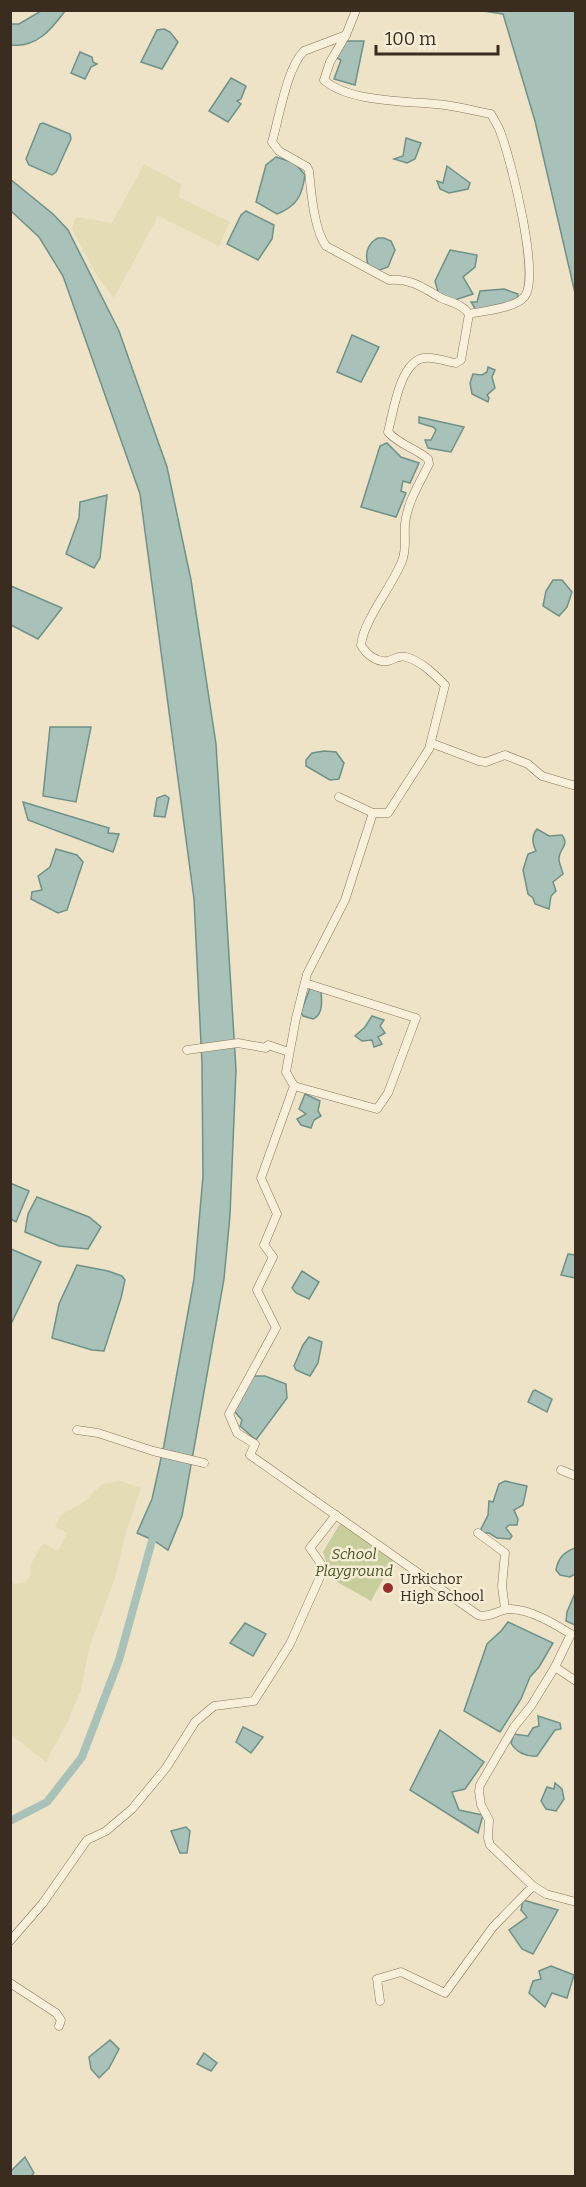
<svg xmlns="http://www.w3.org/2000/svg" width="586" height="2187" viewBox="0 0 586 2187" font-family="Bitter,serif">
  <rect width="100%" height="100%" fill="#eee3c7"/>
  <g fill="#e4dcb4">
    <polygon points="144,164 181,184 179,197 230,222 219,246 158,216 114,298 99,279 72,229 76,217 112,223"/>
    <polygon points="121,1481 141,1488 125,1536 115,1578 89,1648 81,1690 68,1721 46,1762 11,1734 11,1582 15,1584 26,1582 31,1574 30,1566 43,1543 58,1551 67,1533 55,1526 61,1515 84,1502 101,1485"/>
  </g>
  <polygon fill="#c7cd9b" points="341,1522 394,1559 371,1601 332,1579 323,1552"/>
  <g fill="#a8c2ba" stroke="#6e9188" stroke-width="1.5">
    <path d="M41 11H65C51 30 36 48 11 45V24H19Z"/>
    <polygon points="483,11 575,11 575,293 535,121 503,14"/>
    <polygon points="164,29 170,32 178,42 162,69 141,62 157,30"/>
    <polygon points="338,41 364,41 355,85 334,79 341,60 335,57"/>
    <polygon points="80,52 92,57 93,62 97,64 91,67 85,79 71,73"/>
    <polygon points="231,78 246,86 241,99 237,101 241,104 228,122 209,111"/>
    <polygon points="43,123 70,134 71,139 56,172 52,175 29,165 26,159 40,124"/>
    <polygon points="406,138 421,143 415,159 407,163 394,159 403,156"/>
    <path d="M276 157 295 163 305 175C302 196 297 206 277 214L256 202 266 165Z"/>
    <polygon points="447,166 470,183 468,189 449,193 440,189 437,181 443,183"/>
    <polygon points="10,179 53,214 68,230 119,331 167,467 191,580 216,744 236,1070 230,1215 224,1279 182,1516 168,1550 153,1540 137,1533 152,1499 164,1445 194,1279 203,1176 202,1064 194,899 140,494 63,276 39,237 11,211"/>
    <polygon points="246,211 274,225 272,239 258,260 227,244 241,215"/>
    <path d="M378 238H384L391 241 395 250 388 267 377 271 369 267C364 256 367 243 378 238Z"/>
    <polygon points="450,250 477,255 475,267 463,277 473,294 455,300 439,295 435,281"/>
    <polygon points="504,289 518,294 517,300 476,310 471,302 477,302 480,291"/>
    <polygon points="352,335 379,347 361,382 337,372"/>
    <polygon points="488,367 495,370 492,377 495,388 487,395 489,398 488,402 472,394 470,383 473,374 482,375 487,372"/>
    <polygon points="419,417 464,427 451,452 428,448 425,440 431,440 436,430 433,427 419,423"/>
    <polygon points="387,443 401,457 419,463 410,483 403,481 401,491 406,493 396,517 361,507 380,446"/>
    <polygon points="107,495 100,558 94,568 66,554 79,518 80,502"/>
    <polygon points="553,580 562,580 572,592 567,607 559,616 543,606 546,591"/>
    <polygon points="11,586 62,608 38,639 11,625"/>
    <polygon points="50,727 91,727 76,802 43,796"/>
    <polygon points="324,751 336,752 344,763 339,779 330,780 306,766 306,760 312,753"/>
    <polygon points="165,795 169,798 165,817 154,816 157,798"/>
    <polygon points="23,802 109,828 108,833 119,834 113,852 28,820"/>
    <path d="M537 829 549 836 562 835C570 846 559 848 559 859 559 864 562 869 563 874L553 882 556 891 551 896 549 909 535 904 533 898 528 894 523 870 528 854 536 851C532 843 531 836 537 829Z"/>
    <polygon points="56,849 77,855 83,862 67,910 58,913 31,899 32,892 42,890 38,876 50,867"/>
    <path d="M310 988 321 991C322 1001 323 1015 313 1019L303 1016 301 1012Z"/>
    <polygon points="372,1016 384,1020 380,1026 385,1033 378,1037 382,1044 374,1047 372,1040 362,1041 355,1036 365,1027"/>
    <polygon points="305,1094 320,1101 318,1111 321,1116 314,1120 311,1128 301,1125 297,1119 306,1114 299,1109"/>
    <polygon points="10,1183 29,1191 16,1222 11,1219"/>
    <polygon points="37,1197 89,1217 101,1227 88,1249 59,1246 25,1232 28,1214"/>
    <polygon points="11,1249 41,1262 11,1324"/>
    <polygon points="568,1254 575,1255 575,1278 561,1275"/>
    <polygon points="77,1265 108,1271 122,1276 125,1280 121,1298 104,1351 92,1350 52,1338 59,1304"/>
    <polygon points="302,1271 319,1282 309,1299 296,1293 292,1288"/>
    <polygon points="309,1337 322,1342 318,1363 310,1376 296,1370 294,1366 303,1345"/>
    <polygon points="251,1376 265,1376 286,1384 287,1398 256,1440 240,1426 242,1420 234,1411"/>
    <polygon points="535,1390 552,1399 547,1412 528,1402 533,1391"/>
    <polygon points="505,1481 527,1486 523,1505 514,1510 518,1519 517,1525 509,1525 506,1528 512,1536 510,1539 497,1538 489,1533 482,1533 481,1529 488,1515 489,1501 493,1502 499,1484"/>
    <path d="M575 1548V1574L570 1577 560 1575 556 1570C558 1558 564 1552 575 1548Z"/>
    <polygon points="575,1593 576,1625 575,1625 566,1621 567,1612"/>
    <polygon points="508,1622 553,1643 539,1667 530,1677 521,1699 500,1732 464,1711 487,1644 501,1631"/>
    <polygon points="245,1623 266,1634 253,1656 230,1643"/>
    <path d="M538 1716 560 1723 561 1729 555 1730 537 1756C526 1757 516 1752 511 1743L514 1734 528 1736 533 1728 539 1726Z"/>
    <polygon points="243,1727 263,1737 251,1753 236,1742"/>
    <polygon points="440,1730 484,1762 465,1789 452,1792 459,1810 483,1815 478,1833 410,1790"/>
    <polygon points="555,1783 562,1789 564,1799 556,1811 546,1809 541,1801 547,1787 554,1789"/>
    <polygon points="186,1827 190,1831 187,1853 180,1853 171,1831"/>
    <polygon points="523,1900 558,1910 533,1954 522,1949 509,1930 527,1917 521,1910"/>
    <polygon points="551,1966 574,1975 567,1998 552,1993 545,2007 529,1993 533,1981 541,1979 539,1971"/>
    <polygon points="110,2040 119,2049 109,2068 99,2078 91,2069 89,2057"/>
    <polygon points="204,2053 217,2063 211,2071 197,2064"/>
    <polygon points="25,2157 34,2173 31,2176 11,2176 11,2171"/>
  </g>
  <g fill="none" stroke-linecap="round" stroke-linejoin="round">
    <polyline stroke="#a8c2ba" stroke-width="8" points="10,1821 47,1802 82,1757 119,1660 155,1530"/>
    <defs>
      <g id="minor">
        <path d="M356 10 346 35 304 51C287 67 279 118 272 142L279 151 307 167 309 171C311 191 314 230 326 246L389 280C410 278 424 288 441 298 452 303 462 304 469 314L461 360 456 363C446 362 434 356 424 358 400 361 393 413 388 432 399 445 416 448 428 459L429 464C420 482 407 503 405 524 404 537 407 549 402 561 392 587 364 619 361 645 366 654 377 663 388 661 395 659 398 655 406 657 421 661 434 674 445 685L429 749 388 813H373L345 900 307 974 296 1018 286 1072 294 1086 261 1178 277 1214 264 1245 273 1257 257 1290 276 1328 229 1414 237 1433 255 1444 250 1455 478 1615C489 1619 499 1609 510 1609 532 1610 553 1623 571 1634L555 1667 531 1706 514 1727 480 1785 479 1791 481 1805 489 1820 488 1838 490 1845 533 1886 493 1927 445 1993 401 1972 377 1979 380 2001"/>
        <path d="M346 35 330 62 324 80C349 103 412 101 445 105 460 107 476 111 491 114 494 120 499 127 501 134 511 160 540 275 525 296 517 308 483 311 469 314"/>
        <polyline points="431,743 479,761 486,762 505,755 528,764 542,776 576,786"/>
        <polyline points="339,797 373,813"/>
        <polyline points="187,1050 238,1043 266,1048 268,1045 289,1052"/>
        <polyline points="294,1086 377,1109 388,1093 416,1018 305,983"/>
        <polyline points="77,1430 98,1433 153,1451 204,1463"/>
        <polyline points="561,1470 576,1476"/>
        <polyline points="478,1533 505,1553 502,1586 505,1609"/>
        <polyline points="555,1667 576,1681"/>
        <polyline points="533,1886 546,1894 576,1902"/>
        <polyline points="10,1941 43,1903 87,1840 106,1831 132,1809 166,1768 195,1722 214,1706 254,1701 290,1644 324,1568 310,1548 336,1515"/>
        <polyline points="10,1983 56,2013 61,2020 59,2026"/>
      </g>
    </defs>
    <use href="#minor" stroke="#8a755c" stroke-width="9"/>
    <use href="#minor" stroke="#f9f0db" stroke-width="8"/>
  </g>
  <circle fill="#992d2e" stroke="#f6edd7" stroke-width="2" cx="388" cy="1588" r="6"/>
  <g text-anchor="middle" stroke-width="5" stroke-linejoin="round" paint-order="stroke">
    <g font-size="15" font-style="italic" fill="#4b5727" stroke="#f6edd7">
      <text x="354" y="1559">School<tspan x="354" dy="17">Playground</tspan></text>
    </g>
    <g font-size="15" fill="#3a2d20" stroke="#f6edd7" text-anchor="start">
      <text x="400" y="1584">Urkichor<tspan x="400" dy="17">High School</tspan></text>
    </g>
  </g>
  <rect width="586" height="2187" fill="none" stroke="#3a2d20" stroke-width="24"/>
  <path d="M376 45v9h122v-9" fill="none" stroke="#3a2d20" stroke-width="3"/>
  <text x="385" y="45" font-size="18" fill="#3a2d20" stroke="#f6edd7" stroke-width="4.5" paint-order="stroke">100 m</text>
</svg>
